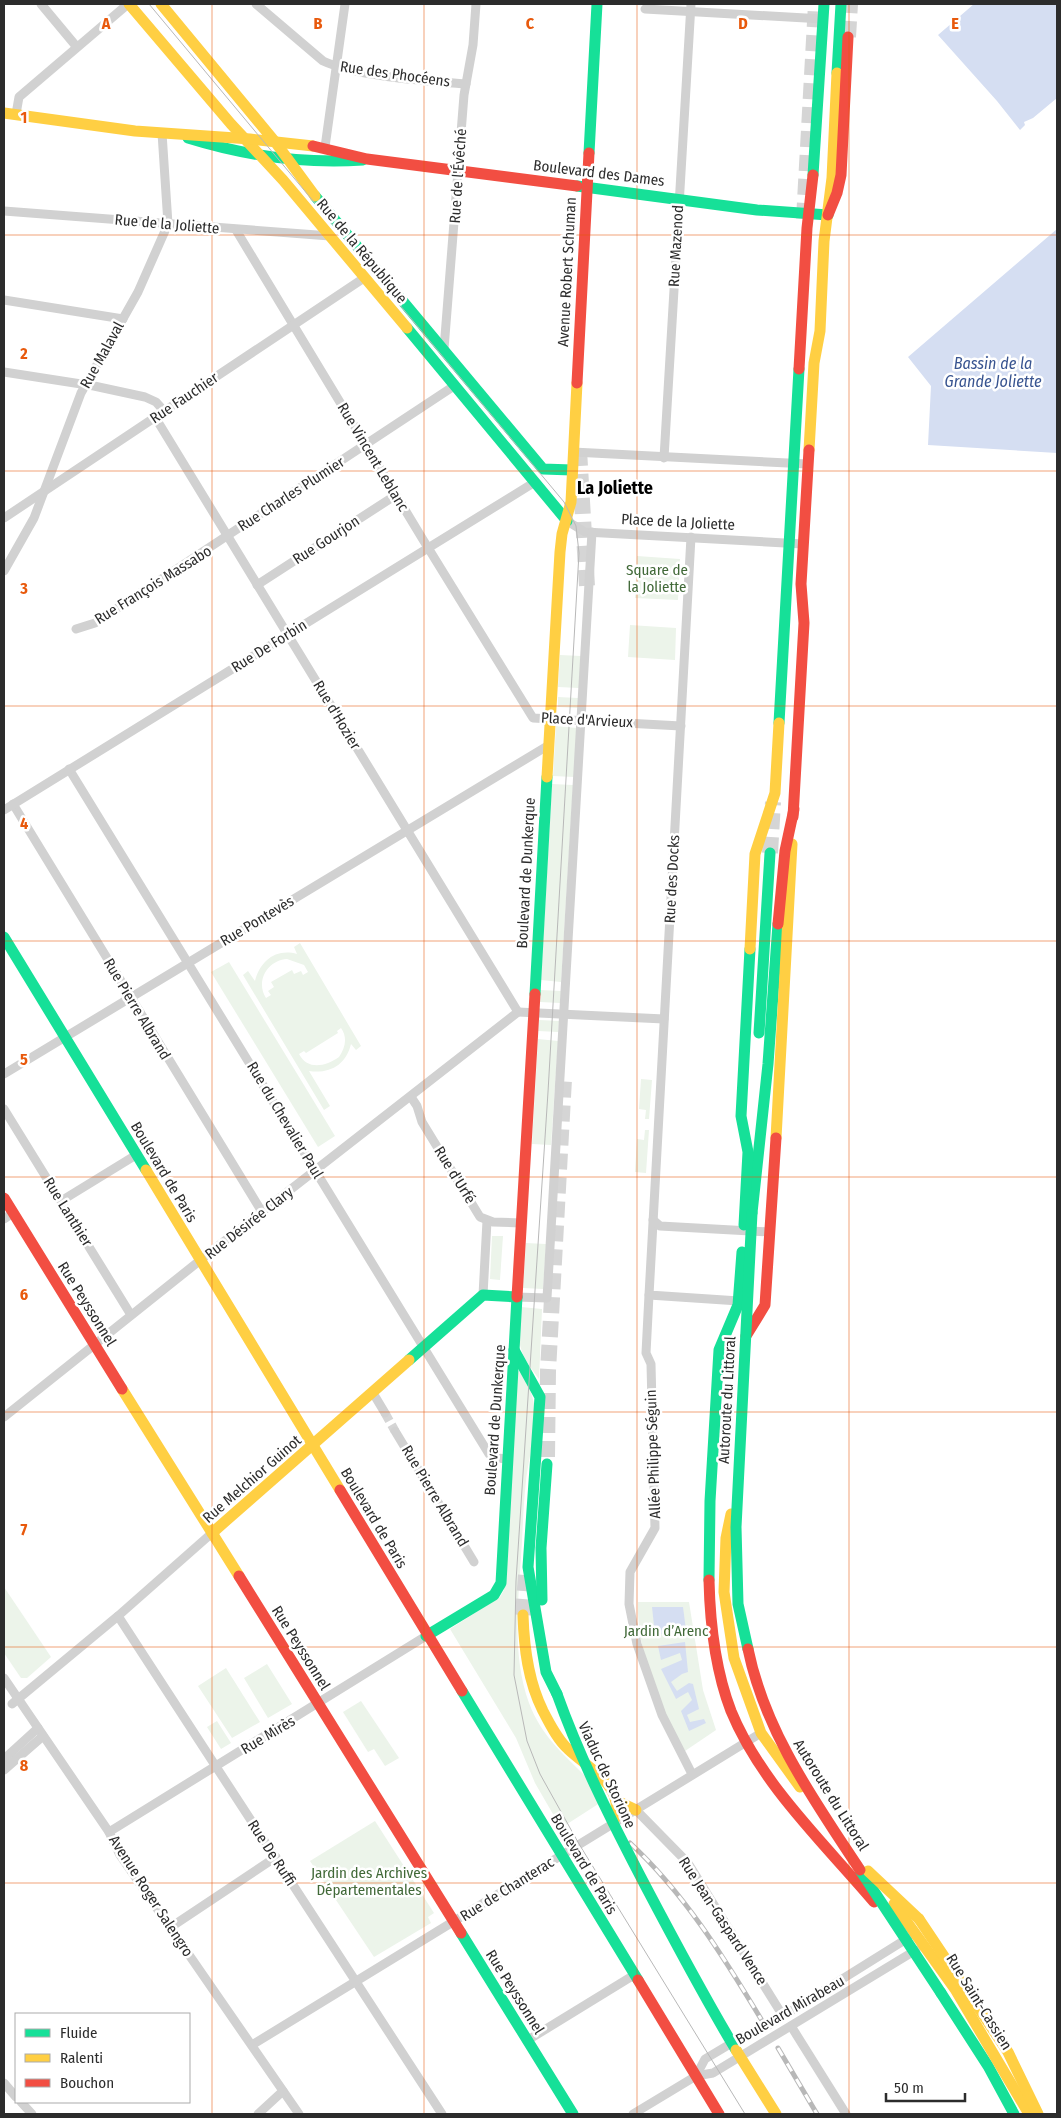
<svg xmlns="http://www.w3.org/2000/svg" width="1061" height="2118" viewBox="0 0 1061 2118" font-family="'Fira Sans Condensed',sans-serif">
  <rect width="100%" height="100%" fill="#fff"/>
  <g fill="#ecf4ea" fill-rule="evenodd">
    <polygon points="637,556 680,559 678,600 635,598"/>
    <polygon points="630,625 676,628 675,660 628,657"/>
    <polygon points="560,655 581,656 579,688 558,687"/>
    <polygon points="558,697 578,698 578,708 558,707"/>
    <polygon points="556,726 577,728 574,777 553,776"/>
    <polygon points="552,784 573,785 561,982 541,980"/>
    <path d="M300 943 361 1046 356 1050 351 1044C346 1065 330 1074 309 1071L330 1106 324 1110 243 975 248 971 255 981C260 961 276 948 297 954L294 947ZM287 959 304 965 308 972 303 975 301 971 294 974 292 970 271 982 274 987 268 991 271 995 266 998C255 981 268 960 287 959ZM341 1028C348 1038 345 1048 339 1057 326 1066 308 1071 299 1054L304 1051 306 1053 338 1033 337 1031Z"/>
    <polygon points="229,962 335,1136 318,1147 211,972"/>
    <polygon points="540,990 561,991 560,1003 540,1002"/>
    <polygon points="539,1020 559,1021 558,1032 538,1031"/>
    <polygon points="538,1039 558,1041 551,1145 532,1144"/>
    <polygon points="641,1079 652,1080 649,1119 645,1119 646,1110 639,1109"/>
    <polygon points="645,1130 649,1130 646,1173 635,1172 637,1139 644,1140"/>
    <polygon points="492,1236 503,1236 500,1280 490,1279"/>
    <polygon points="526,1243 546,1244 543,1289 523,1288"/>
    <path d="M521 1307 542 1309 539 1379C516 1348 518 1345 521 1307Z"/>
    <path d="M517 1369C527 1381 533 1394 535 1410 537 1426 528 1463 526 1481 523 1506 523 1531 521 1557 518 1605 512 1656 529 1703 545 1746 579 1765 606 1799L561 1828 535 1783 516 1738 450 1629 500 1597 504 1590Z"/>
    <polygon points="4,1587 51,1657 27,1678 21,1678 4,1653"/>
    <path d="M638 1602H689L703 1690 716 1730 685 1751C660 1710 636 1650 638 1602Z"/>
    <polygon points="267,1664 292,1704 268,1718 244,1678"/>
    <polygon points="226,1668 260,1722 232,1738 198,1686"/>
    <polygon points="361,1701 399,1758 385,1766 374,1749 368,1752 343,1712"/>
    <polygon points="217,1721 231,1743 221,1749 207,1727"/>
    <polygon points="375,1821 434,1913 428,1917 431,1923 374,1957 310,1861"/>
  </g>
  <g fill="#d5def2">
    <polygon points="974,4 1057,4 1057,98 1033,118 1024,122 1025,125 1020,130 997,101 938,35"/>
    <polygon points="1057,229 1057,453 928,445 931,386 908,357"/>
    <polygon points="652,1607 683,1607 686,1630 655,1635"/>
    <polygon points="685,1642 688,1672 682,1674 671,1682 677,1691 689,1683 693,1684 699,1709 687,1715 690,1722 704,1719 706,1723 689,1731 681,1711 692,1700 688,1692 676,1699 661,1669 682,1660 680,1653 661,1660 658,1646"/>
  </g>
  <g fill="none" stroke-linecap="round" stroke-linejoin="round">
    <polyline stroke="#d5d5d5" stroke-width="9" stroke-dasharray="9 4.5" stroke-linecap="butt" points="385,1413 395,1431"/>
    <g stroke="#d5d5d5" stroke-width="16" stroke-dasharray="16 8" stroke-linecap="butt">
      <polyline points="848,37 850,4"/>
      <polyline points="804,219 816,4"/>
      <polyline points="579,450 587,586"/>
      <polyline points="770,853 773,802"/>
      <polyline points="547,1457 548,1371 564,1079"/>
      <polyline points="523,1615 526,1575"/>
    </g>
    <g stroke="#d1d1d1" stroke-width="9">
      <polyline points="41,4 76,46"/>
      <path d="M256 4 323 61C358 77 427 81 466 84"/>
      <polyline points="645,9 823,19"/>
      <polyline points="16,114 19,97 128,4"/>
      <polyline points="325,147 345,4"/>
      <polyline points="4,211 330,236"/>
      <polyline points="236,230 422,538 533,718 681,726"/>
      <polyline points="4,300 123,319"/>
      <polyline points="444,349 464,95 473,45 476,4"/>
      <polyline points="4,372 94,386 145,397 156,402 164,411"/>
      <polyline points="155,417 518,1012"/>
      <polyline points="573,452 808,464"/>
      <polyline points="664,458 691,4"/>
      <polyline points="4,518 364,278"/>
      <polyline points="567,521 585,532 803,544"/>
      <polyline points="691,537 649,1295 739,1301"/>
      <polyline points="4,571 34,518 81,393 138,292 168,224 162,133"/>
      <polyline points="257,585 396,495"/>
      <polyline points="76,629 95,623 454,386"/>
      <polyline points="69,769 489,1454 497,1458 508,1459"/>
      <polyline points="13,804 262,1212"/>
      <polyline points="4,810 535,482"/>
      <polyline points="518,1012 664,1019"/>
      <polyline points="4,1074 549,745"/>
      <polyline points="411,1097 417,1106 422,1122 480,1217 493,1222 521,1223"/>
      <polyline points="4,1109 131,1315"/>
      <polyline points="61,1201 136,1155"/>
      <polyline points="4,1219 13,1213"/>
      <polyline points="653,1220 660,1226 769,1232"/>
      <polyline points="483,1295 487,1221"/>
      <polyline points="649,1295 646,1353 651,1364 655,1528 630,1572 629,1604 637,1644 662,1715 692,1774"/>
      <polyline points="517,1297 547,1298 592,532"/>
      <polyline points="373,1393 385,1413"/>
      <polyline points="4,1417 213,1250 518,1012"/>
      <polyline points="395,1431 474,1562"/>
      <polyline points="118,1616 442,2114"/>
      <polyline points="4,1678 109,1832 120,1855 299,2114"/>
      <polyline points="12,1704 118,1616 212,1533"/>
      <polyline points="4,1759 38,1728"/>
      <polyline points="4,1770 43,1736"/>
      <polyline points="636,1810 688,1863 783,2016"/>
      <polyline points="109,1832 426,1636"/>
      <polyline points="171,1927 276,1857"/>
      <polyline points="791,2026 846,2114"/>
      <polyline points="528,2040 634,1975"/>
      <polyline points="252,2045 761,1733"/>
      <polyline points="696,2076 705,2059 710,2056 747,2034 759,2031 908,1938"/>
      <polyline points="4,2083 16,2097"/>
      <polyline points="21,2102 32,2114"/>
      <polyline points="258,2114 283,2091"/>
      <polyline points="633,2114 696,2076 713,2073 916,1950"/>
    </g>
    <g stroke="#16e098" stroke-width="11">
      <polyline points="837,73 841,4"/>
      <path d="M188 138C246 156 303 164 363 160"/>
      <polyline points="589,153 597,4"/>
      <polyline points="813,175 824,4"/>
      <polyline points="577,186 757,210 828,215"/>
      <polyline points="315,196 543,469 572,470"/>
      <polyline points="407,328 567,521"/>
      <polyline points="779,723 799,369"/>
      <polyline points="4,937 146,1170"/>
      <polyline points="535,994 547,777"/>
      <polyline points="759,1033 770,853"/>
      <polyline points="752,1213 768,1064 778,924"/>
      <polyline points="744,1225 748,1152 741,1116 750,949"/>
      <polyline points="514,1350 540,1397 528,1567 546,1672 557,1694"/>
      <polyline points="409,1360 483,1295 517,1297"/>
      <polyline points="709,1580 710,1501 719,1350 738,1305 742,1252"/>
      <polyline points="542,1600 541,1548 547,1464"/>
      <polyline points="426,1636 494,1595 501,1583 517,1297"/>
      <polyline points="462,1691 638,1980"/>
      <polyline points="461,1933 573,2114"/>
      <polyline points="941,1993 988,2066 1014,2114"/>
    </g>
    <g stroke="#ffcf43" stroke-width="11">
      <polyline points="129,4 231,124 283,180 407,328"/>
      <polyline points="161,4 276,143 315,196"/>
      <polyline points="4,113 135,131 250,139 313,146"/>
      <polyline points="809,450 814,363 820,331 824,241 832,178 837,73"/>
      <polyline points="547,777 560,552 562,534 571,502 577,383"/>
      <polyline points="750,949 755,854 775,793 779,723"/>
      <polyline points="776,1138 792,844"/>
      <polyline points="146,1170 340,1490"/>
      <polyline points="122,1389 239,1576"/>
      <polyline points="731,1514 726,1538 724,1592 734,1658 761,1733 800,1787"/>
      <polyline points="212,1533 409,1360"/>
      <path d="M523 1615C524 1648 528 1681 543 1711 550 1724 557 1739 568 1749 590 1770 628 1787 613 1823"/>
      <polyline points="617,1801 636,1810"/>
      <polyline points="894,1904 955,1989 1029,2114"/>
      <polyline points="919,1919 1008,2052 1038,2114"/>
    </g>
    <g stroke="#f24e42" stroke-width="11">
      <polyline points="313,146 367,159 577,186"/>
      <polyline points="828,215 837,193 841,175 848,37"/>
      <polyline points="799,369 807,228 813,175"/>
      <polyline points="577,383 589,153"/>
      <polyline points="793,817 804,623 801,584 809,450"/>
      <polyline points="778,924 785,851 794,809"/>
      <polyline points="4,1198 122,1389"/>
      <polyline points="517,1297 535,994"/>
      <polyline points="746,1336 765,1305 776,1138"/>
      <polyline points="340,1490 462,1691"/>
      <polyline points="239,1576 461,1933"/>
      <path d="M709 1580C710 1624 715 1669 731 1711 761 1784 824 1843 874 1902"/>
      <polyline points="638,1980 719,2114"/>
    </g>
    <polyline stroke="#b8b8b8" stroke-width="1" points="149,4 564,502 576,526 579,553 548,1092 516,1581 514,1675 527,1741 540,1774 579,1844 745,2114"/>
    <defs>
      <g id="rail">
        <path d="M630 1843C684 1893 723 1956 761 2019"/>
        <polyline points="778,2048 817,2114"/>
      </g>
    </defs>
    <use href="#rail" stroke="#b8b8b8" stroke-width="5"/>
    <use href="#rail" stroke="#fff" stroke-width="3" stroke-dasharray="9" stroke-linecap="butt"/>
    <g stroke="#16e098" stroke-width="11">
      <polyline points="748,1649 738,1604 736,1527 752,1213"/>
      <path d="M557 1694C581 1761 613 1824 646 1887 675 1942 704 1997 736 2050"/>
      <polyline points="860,1870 941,1993"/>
    </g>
    <g stroke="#ffcf43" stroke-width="11">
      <polyline points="868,1871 919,1919"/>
      <polyline points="736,2050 776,2114"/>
    </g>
    <path stroke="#f24e42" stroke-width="11" d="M748 1649C765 1732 814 1800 860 1870"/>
  </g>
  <path fill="none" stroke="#e8590c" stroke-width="1" stroke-opacity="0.55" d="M212 4V2114M424 4V2114M637 4V2114M849 4V2114M4 235H1057M4 471H1057M4 706H1057M4 941H1057M4 1177H1057M4 1412H1057M4 1647H1057M4 1883H1057"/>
  <g text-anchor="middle" stroke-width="5" stroke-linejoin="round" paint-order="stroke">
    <g font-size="15" fill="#2c2c2c" stroke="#fff">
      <text transform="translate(395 74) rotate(8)" y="5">Rue des Phocéens</text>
      <text transform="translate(599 173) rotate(7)" y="5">Boulevard des Dames</text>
      <text transform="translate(458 176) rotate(-86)" y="5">Rue de l'Évêché</text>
      <text transform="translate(167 224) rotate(5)" y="5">Rue de la Joliette</text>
      <text transform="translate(676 246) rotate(-87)" y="5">Rue Mazenod</text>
      <text transform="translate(362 251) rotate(50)" y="5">Rue de la République</text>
      <text transform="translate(567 272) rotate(-87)" y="5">Avenue Robert Schuman</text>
      <text transform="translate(102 355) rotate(-61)" y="5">Rue Malaval</text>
      <text transform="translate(184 398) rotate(-34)" y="5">Rue Fauchier</text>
      <text transform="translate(373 457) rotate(59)" y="5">Rue Vincent Leblanc</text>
      <text transform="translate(291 494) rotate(-33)" y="5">Rue Charles Plumier</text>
      <text transform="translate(678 522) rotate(3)" y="5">Place de la Joliette</text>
      <text transform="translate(326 540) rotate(-33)" y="5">Rue Gourjon</text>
      <text transform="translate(153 585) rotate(-32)" y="5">Rue François Massabo</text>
      <text transform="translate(269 646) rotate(-32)" y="5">Rue De Forbin</text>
      <text transform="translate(337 715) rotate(59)" y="5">Rue d'Hozier</text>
      <text transform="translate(587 720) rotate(3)" y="5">Place d'Arvieux</text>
      <text transform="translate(526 873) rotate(-87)" y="5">Boulevard de Dunkerque</text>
      <text transform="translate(672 879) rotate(-87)" y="5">Rue des Docks</text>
      <text transform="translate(257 921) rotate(-31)" y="5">Rue Pontevès</text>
      <text transform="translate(137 1009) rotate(59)" y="5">Rue Pierre Albrand</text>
      <text transform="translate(285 1120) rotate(59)" y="5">Rue du Chevalier Paul</text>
      <text transform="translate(164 1172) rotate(59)" y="5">Boulevard de Paris</text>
      <text transform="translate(455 1175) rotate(58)" y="5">Rue d'Urfé</text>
      <text transform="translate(68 1212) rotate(58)" y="5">Rue Lanthier</text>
      <text transform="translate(249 1223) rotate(-38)" y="5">Rue Désirée Clary</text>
      <text transform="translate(87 1304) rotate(58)" y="5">Rue Peyssonnel</text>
      <text transform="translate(727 1400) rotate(-87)" y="5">Autoroute du Littoral</text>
      <text transform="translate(495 1420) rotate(-86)" y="5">Boulevard de Dunkerque</text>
      <text transform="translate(653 1454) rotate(-92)" y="5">Allée Philippe Séguin</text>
      <text transform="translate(252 1479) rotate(-41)" y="5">Rue Melchior Guinot</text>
      <text transform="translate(435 1496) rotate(59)" y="5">Rue Pierre Albrand</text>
      <text transform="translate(374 1518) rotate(59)" y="5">Boulevard de Paris</text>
      <text transform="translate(301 1648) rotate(58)" y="5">Rue Peyssonnel</text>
      <text transform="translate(268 1735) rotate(-31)" y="5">Rue Mirès</text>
      <text transform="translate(607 1775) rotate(65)" y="5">Viaduc de Storione</text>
      <text transform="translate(831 1795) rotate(58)" y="5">Autoroute du Littoral</text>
      <text transform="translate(272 1853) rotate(57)" y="5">Rue De Ruffi</text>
      <text transform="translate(584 1864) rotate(59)" y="5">Boulevard de Paris</text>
      <text transform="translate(507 1889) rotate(-32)" y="5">Rue de Chanterac</text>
      <text transform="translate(151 1896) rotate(57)" y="5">Avenue Roger Salengro</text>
      <text transform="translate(723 1921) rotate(57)" y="5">Rue Jean-Gaspard Vence</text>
      <text transform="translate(515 1992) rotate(58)" y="5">Rue Peyssonnel</text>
      <text transform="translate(979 2002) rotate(58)" y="5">Rue Saint-Cassien</text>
      <text transform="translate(790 2010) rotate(-30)" y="5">Boulevard Mirabeau</text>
    </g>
    <g font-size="15" fill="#416938" stroke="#fff">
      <text x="657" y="575">Square de<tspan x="657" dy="17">la Joliette</tspan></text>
      <text x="666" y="1636">Jardin d’Arenc</text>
      <text x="369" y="1878">Jardin des Archives<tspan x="369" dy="17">Départementales</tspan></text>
    </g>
    <g font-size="16" font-style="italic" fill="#385490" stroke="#fff">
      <text x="993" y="369">Bassin de la<tspan x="993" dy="18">Grande Joliette</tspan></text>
    </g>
    <g font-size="18" font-weight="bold" fill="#000" stroke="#fff">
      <text x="615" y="494">La Joliette</text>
    </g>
  </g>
  <g font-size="16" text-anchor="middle" font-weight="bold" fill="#e8590c" stroke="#fff" stroke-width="5" stroke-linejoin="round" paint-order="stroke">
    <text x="106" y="29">A</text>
    <text x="318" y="29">B</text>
    <text x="530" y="29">C</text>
    <text x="743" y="29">D</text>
    <text x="955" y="29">E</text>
    <text x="24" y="123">1</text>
    <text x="24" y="359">2</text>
    <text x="24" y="594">3</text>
    <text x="24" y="829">4</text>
    <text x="24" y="1065">5</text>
    <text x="24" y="1300">6</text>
    <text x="24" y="1535">7</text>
    <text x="24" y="1771">8</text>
  </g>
  <rect width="1061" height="2118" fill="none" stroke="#2c2c2c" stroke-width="10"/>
  <rect x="15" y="2013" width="175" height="90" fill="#ffffff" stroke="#ababab"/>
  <rect x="25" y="2029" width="25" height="8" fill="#16e098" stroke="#ababab"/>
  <text x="60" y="2038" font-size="15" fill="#2c2c2c">Fluide</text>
  <rect x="25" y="2054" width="25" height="8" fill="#ffcf43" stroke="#ababab"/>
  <text x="60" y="2063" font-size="15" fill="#2c2c2c">Ralenti</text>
  <rect x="25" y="2079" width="25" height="8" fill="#f24e42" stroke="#ababab"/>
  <text x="60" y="2088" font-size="15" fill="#2c2c2c">Bouchon</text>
  <path d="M886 2093v8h79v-8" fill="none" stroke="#2c2c2c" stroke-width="2.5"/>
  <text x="894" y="2093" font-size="15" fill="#2c2c2c" stroke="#ffffff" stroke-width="4" paint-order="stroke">50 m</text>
</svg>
